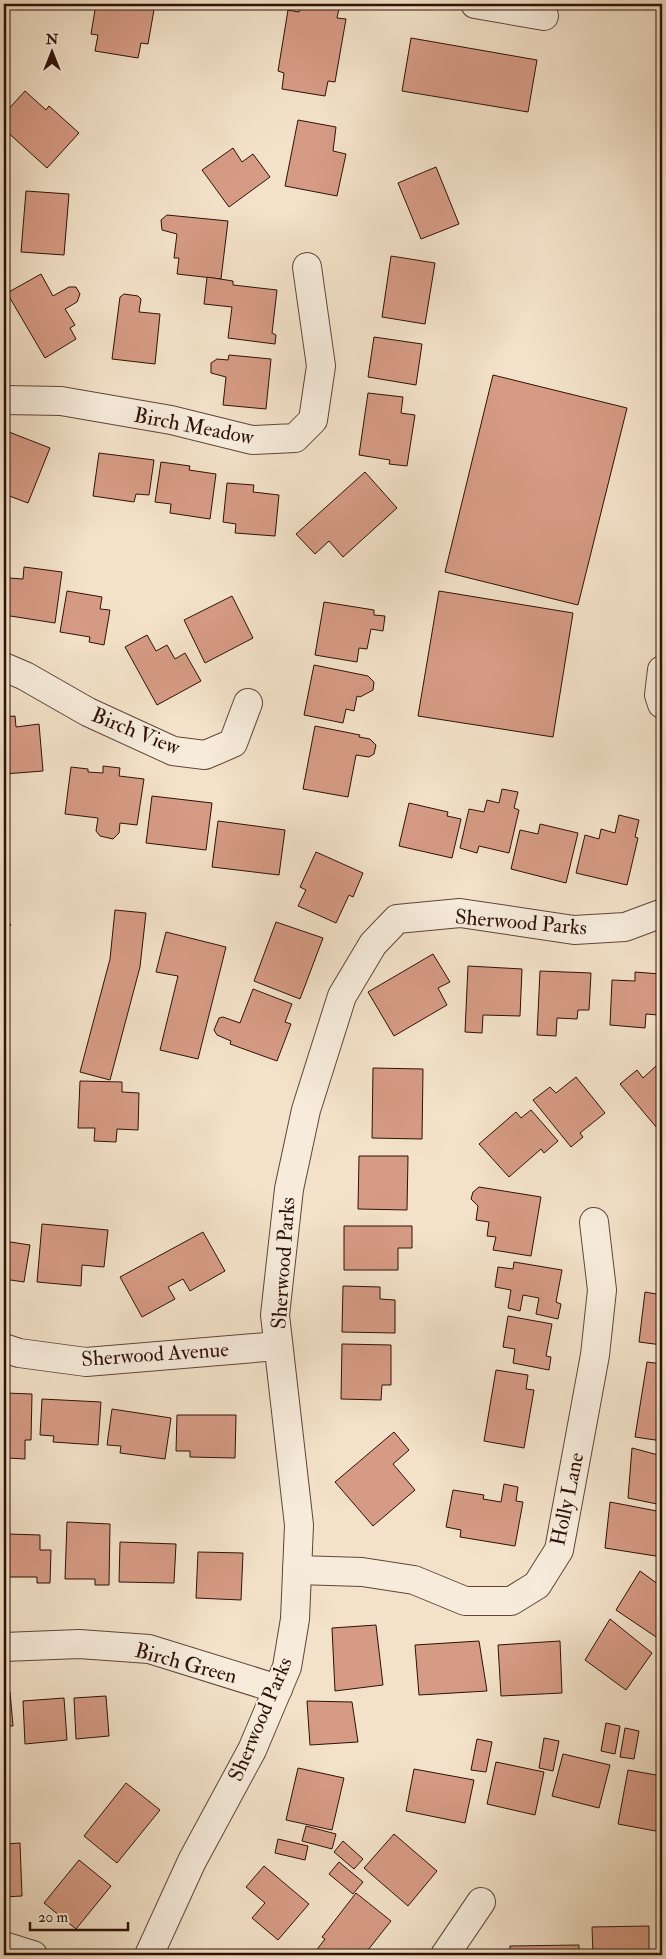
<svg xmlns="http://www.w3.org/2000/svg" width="666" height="1959" viewBox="0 0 666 1959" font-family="'IM FELL Double Pica',serif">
  <rect width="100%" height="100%" fill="#f3e2c9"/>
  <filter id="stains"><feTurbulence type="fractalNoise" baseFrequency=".004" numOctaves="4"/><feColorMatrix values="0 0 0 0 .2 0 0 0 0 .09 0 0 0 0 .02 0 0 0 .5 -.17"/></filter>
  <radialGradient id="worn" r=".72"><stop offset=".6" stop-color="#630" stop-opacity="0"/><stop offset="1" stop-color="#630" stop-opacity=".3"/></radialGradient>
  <g fill="#d69b85" stroke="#2e1107">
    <polygon points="4,4 23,4 22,10 4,6"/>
    <polygon points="96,4 155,4 148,44 141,43 138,58 95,51 98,35 91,34"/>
    <polygon points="300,4 340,4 337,18 346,19 335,82 328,81 325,96 282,89 284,73 278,71 288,10 299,12"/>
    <polygon points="411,38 537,60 528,112 402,91"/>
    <polygon points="25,91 46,110 49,106 79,133 47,168 4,129 4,114"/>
    <polygon points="298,120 336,127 333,151 346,154 337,196 285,186"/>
    <polygon points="233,148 242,162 253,154 270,177 229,207 202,170"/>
    <polygon points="436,167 459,224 421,239 398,183"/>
    <polygon points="26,191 69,194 64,255 21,252"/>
    <polygon points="167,215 228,221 221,279 177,274 179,258 174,258 177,234 162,230 161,220"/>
    <polygon points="391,256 435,263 425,324 382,317"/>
    <polygon points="41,274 53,296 69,287 76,287 80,294 77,302 65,309 75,325 70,328 76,339 45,358 7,293"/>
    <polygon points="207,277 233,281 233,285 277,290 272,333 276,335 275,344 228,338 232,307 204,304"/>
    <polygon points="124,294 138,296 141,299 139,312 160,314 155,364 112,359 120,297"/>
    <polygon points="374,337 422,344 416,385 368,377"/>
    <polygon points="229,355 271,359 266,409 223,405 226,377 211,373 211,363 217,359 228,360"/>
    <polygon points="493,375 627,408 578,605 445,572"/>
    <polygon points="368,393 403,397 401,413 415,415 407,466 389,464 390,460 359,455"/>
    <polygon points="9,432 50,448 28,503 4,494 4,444"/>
    <polygon points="99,453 154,460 149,495 136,494 134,502 93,496"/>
    <polygon points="161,462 190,466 189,470 216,474 210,519 170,513 171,504 155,502"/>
    <polygon points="365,472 397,508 343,557 329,541 315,554 296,534"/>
    <polygon points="227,483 254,485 253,492 279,495 275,536 235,533 236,524 223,522"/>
    <polygon points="24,567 62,572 55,623 4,615 9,578 23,579"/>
    <polygon points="67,591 102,597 100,609 110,610 104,645 89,642 90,637 60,632"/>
    <polygon points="439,591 573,613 553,737 418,716"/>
    <polygon points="232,596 253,638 205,663 184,620"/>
    <polygon points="324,602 374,610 374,615 385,616 383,631 371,629 367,649 359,648 357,662 315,655"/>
    <polygon points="147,635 156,651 167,645 175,659 185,653 201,681 157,705 125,647"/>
    <polygon points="314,665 368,676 374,682 373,690 360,697 357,696 354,711 346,709 343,723 304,715"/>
    <polygon points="15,716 16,727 39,724 43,771 4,774 4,717"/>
    <polygon points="315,726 360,735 359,737 370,739 376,745 374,754 369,757 356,755 348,797 303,789"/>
    <polygon points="103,766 120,768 119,776 144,779 137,825 120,823 119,833 113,839 100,836 96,831 98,818 65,814 71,767 88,769 88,772 103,773"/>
    <polygon points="502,789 518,792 514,808 519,810 509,853 479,846 477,853 460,848 469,809 484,812 487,800 499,803"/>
    <polygon points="152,796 212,803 206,850 146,843"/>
    <polygon points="409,803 448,812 447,816 461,819 452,858 399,846"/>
    <polygon points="619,815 639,820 635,837 638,838 627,885 576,873 585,835 599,839 601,829 615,833"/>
    <polygon points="218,821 285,830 279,875 212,867"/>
    <polygon points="540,824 578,833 566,883 511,869 520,830 538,834"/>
    <polygon points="316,852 363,873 353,897 349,895 336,923 298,906 306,890 300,887"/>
    <polygon points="115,910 146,913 140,967 110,1080 80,1072 110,959"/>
    <polygon points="4,916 11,925 4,930"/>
    <polygon points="276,922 323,938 300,999 254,981"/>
    <polygon points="166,932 226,947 198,1059 160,1050 178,976 156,972"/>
    <polygon points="433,954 450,982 438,988 447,1005 394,1036 368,992"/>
    <polygon points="468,966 522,969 520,1016 483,1015 482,1033 465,1032"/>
    <polygon points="540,971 591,973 589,1010 578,1010 577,1019 557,1018 556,1036 537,1035"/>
    <polygon points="635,972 660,974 658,1015 646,1014 645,1028 610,1025 612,980 635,981"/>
    <polygon points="253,989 292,1004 285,1022 291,1024 277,1061 230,1044 231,1041 217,1035 214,1030 219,1018 223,1017 240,1023"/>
    <polygon points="656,1066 662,1073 662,1134 620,1084 637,1070 643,1078"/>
    <polygon points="373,1068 423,1069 422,1139 372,1138"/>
    <polygon points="576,1077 605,1113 580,1133 583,1137 571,1147 533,1100 550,1087 556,1093"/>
    <polygon points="80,1081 122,1082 122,1092 139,1093 138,1130 117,1129 116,1142 94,1141 95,1128 78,1128"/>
    <polygon points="531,1110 558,1141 544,1153 541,1149 509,1177 479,1144 516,1112 521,1118"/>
    <polygon points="359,1156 408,1156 407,1210 358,1209"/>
    <polygon points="479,1187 541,1197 531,1256 493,1250 496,1237 487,1236 489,1222 476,1220 478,1206 471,1199 473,1192"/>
    <polygon points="42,1224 108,1230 104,1267 82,1265 81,1286 37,1282"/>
    <polygon points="344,1226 412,1226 412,1248 398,1248 398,1270 344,1270"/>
    <polygon points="203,1232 225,1271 190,1291 183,1279 168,1287 175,1299 142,1317 120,1277"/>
    <polygon points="4,1241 30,1245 24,1282 4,1279"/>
    <polygon points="514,1262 562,1270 556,1302 561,1304 558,1319 536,1314 539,1298 523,1295 520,1311 508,1308 511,1290 495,1287 498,1267 513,1269"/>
    <polygon points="343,1286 380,1287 380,1299 395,1300 395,1333 342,1332"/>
    <polygon points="645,1292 662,1295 662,1345 639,1342"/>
    <polygon points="508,1316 552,1324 546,1356 551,1357 549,1370 513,1363 515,1349 503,1347"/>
    <polygon points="342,1344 391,1345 391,1385 382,1385 381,1400 341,1399"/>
    <polygon points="647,1362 662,1364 662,1441 635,1437"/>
    <polygon points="496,1370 528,1375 526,1389 534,1390 524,1448 484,1441"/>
    <polygon points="4,1393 32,1394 31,1440 25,1440 25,1459 8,1458 8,1440 4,1440"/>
    <polygon points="42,1399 101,1402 98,1445 53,1442 54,1436 40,1435"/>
    <polygon points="112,1409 171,1418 165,1459 120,1453 121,1446 107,1445"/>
    <polygon points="177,1415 236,1415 235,1458 190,1457 190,1451 176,1451"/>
    <polygon points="394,1432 409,1450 393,1464 415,1490 373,1526 335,1482"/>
    <polygon points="632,1448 662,1456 662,1505 628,1498"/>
    <polygon points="504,1484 518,1487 516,1501 523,1502 515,1546 460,1537 461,1530 446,1527 453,1490 484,1495 483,1499 501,1502"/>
    <polygon points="610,1502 662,1512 662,1557 605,1548"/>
    <polygon points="67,1522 110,1524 109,1585 95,1585 95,1579 65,1579"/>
    <polygon points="8,1534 40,1535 40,1550 51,1550 50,1583 37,1583 37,1577 7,1577"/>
    <polygon points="120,1542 176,1544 174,1583 119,1582"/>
    <polygon points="198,1552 243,1553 241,1600 196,1598"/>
    <polygon points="640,1571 662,1587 662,1636 659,1639 616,1610"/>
    <polygon points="610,1619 652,1653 626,1690 585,1660"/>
    <polygon points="376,1625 383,1685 335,1691 332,1628"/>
    <polygon points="479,1641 487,1691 419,1695 415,1645"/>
    <polygon points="560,1641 562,1693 501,1696 498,1645"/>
    <polygon points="10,1692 13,1726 4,1726 4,1693"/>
    <polygon points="106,1696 109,1736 76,1739 74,1698"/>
    <polygon points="64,1698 67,1740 25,1744 23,1701"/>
    <polygon points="307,1701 352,1702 358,1742 310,1745"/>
    <polygon points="606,1723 620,1726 615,1754 601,1751"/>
    <polygon points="625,1728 639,1731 634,1759 620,1757"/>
    <polygon points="544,1738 559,1741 553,1771 539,1768"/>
    <polygon points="477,1739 492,1742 486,1772 471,1770"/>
    <polygon points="563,1754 610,1765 599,1808 552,1796"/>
    <polygon points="496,1762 544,1772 535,1815 487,1804"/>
    <polygon points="298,1768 344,1778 332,1830 286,1820"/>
    <polygon points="414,1769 474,1780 465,1823 406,1811"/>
    <polygon points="628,1770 662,1776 661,1832 618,1824"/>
    <polygon points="126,1783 160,1810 117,1863 84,1836"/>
    <polygon points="306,1826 336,1834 332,1849 302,1841"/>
    <polygon points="394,1834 437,1871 408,1906 364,1868"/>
    <polygon points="278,1839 308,1846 305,1860 275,1853"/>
    <polygon points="343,1841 363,1859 354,1869 334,1852"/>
    <polygon points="20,1843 22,1896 4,1897 4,1844"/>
    <polygon points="79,1860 111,1886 76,1929 44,1903"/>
    <polygon points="339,1862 363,1882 353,1894 329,1874"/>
    <polygon points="264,1866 309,1904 278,1940 252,1918 265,1903 246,1887"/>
    <polygon points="356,1893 391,1921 364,1955 348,1955 341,1950 337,1955 319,1955 315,1952 325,1939 322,1937"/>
    <polygon points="649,1926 649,1955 593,1955 592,1927"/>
    <polygon points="579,1945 579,1955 510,1955 510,1946"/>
  </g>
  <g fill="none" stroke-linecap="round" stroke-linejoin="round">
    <defs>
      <g id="minor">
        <polyline points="475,4 544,16"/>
        <polyline points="4,400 61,401 171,420 252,440 295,438 313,420 321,366 307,267"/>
        <polyline points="4,667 25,676 88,712 173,751 205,755 233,743 248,703"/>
        <polyline points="662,670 659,695 662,704"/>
        <polyline points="4,1348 19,1353 86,1362 278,1346"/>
        <polyline points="297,1570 362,1572 414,1580 465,1601 511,1601 537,1585 559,1550 595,1355 602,1290 594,1222"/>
        <polyline points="4,1647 79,1644 149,1649 278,1689"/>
        <polyline points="4,1946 33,1955"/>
        <polyline points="149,1955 192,1861 252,1750 287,1667 295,1619 299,1525 275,1315 289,1189 306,1110 342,996 373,944 397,919 460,913 574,930 625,927 660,914"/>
        <polyline points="445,1955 481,1902"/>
      </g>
    </defs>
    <use href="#minor" stroke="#5f4538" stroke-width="30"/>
    <use href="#minor" stroke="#f7ecdc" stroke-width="28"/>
  </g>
  <g text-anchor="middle" stroke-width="4" stroke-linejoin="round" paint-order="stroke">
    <g font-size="21" fill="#2e1107" stroke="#f7ecdc">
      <text transform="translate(194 426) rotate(11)" y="7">Birch Meadow</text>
      <text transform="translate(136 731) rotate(22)" y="7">Birch View</text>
      <text transform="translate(521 922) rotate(5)" y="7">Sherwood Parks</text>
      <text transform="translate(283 1263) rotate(-86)" y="7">Sherwood Parks</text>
      <text transform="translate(155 1354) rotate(-4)" y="7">Sherwood Avenue</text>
      <text transform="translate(567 1499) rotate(-78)" y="7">Holly Lane</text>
      <text transform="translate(186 1663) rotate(15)" y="7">Birch Green</text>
      <text transform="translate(260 1719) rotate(-67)" y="7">Sherwood Parks</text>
    </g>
  </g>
  <rect width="666" height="1959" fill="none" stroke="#f3e2c9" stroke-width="20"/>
  <rect x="5" y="5" width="656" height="1949" fill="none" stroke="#2e1107" stroke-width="2.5"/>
  <rect x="10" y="10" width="646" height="1939" fill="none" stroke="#2e1107"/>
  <g transform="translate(52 52)" stroke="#f7ecdc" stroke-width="4" paint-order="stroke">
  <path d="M0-4L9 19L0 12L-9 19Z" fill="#2e1107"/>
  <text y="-8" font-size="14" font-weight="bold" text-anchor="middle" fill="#2e1107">N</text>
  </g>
  <path d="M30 1922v8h98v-8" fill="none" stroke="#2e1107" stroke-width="2.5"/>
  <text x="38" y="1922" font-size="15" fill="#2e1107" stroke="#f7ecdc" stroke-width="4" paint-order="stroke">20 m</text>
  <rect width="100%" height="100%" filter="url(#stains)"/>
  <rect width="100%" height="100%" fill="url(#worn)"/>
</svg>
